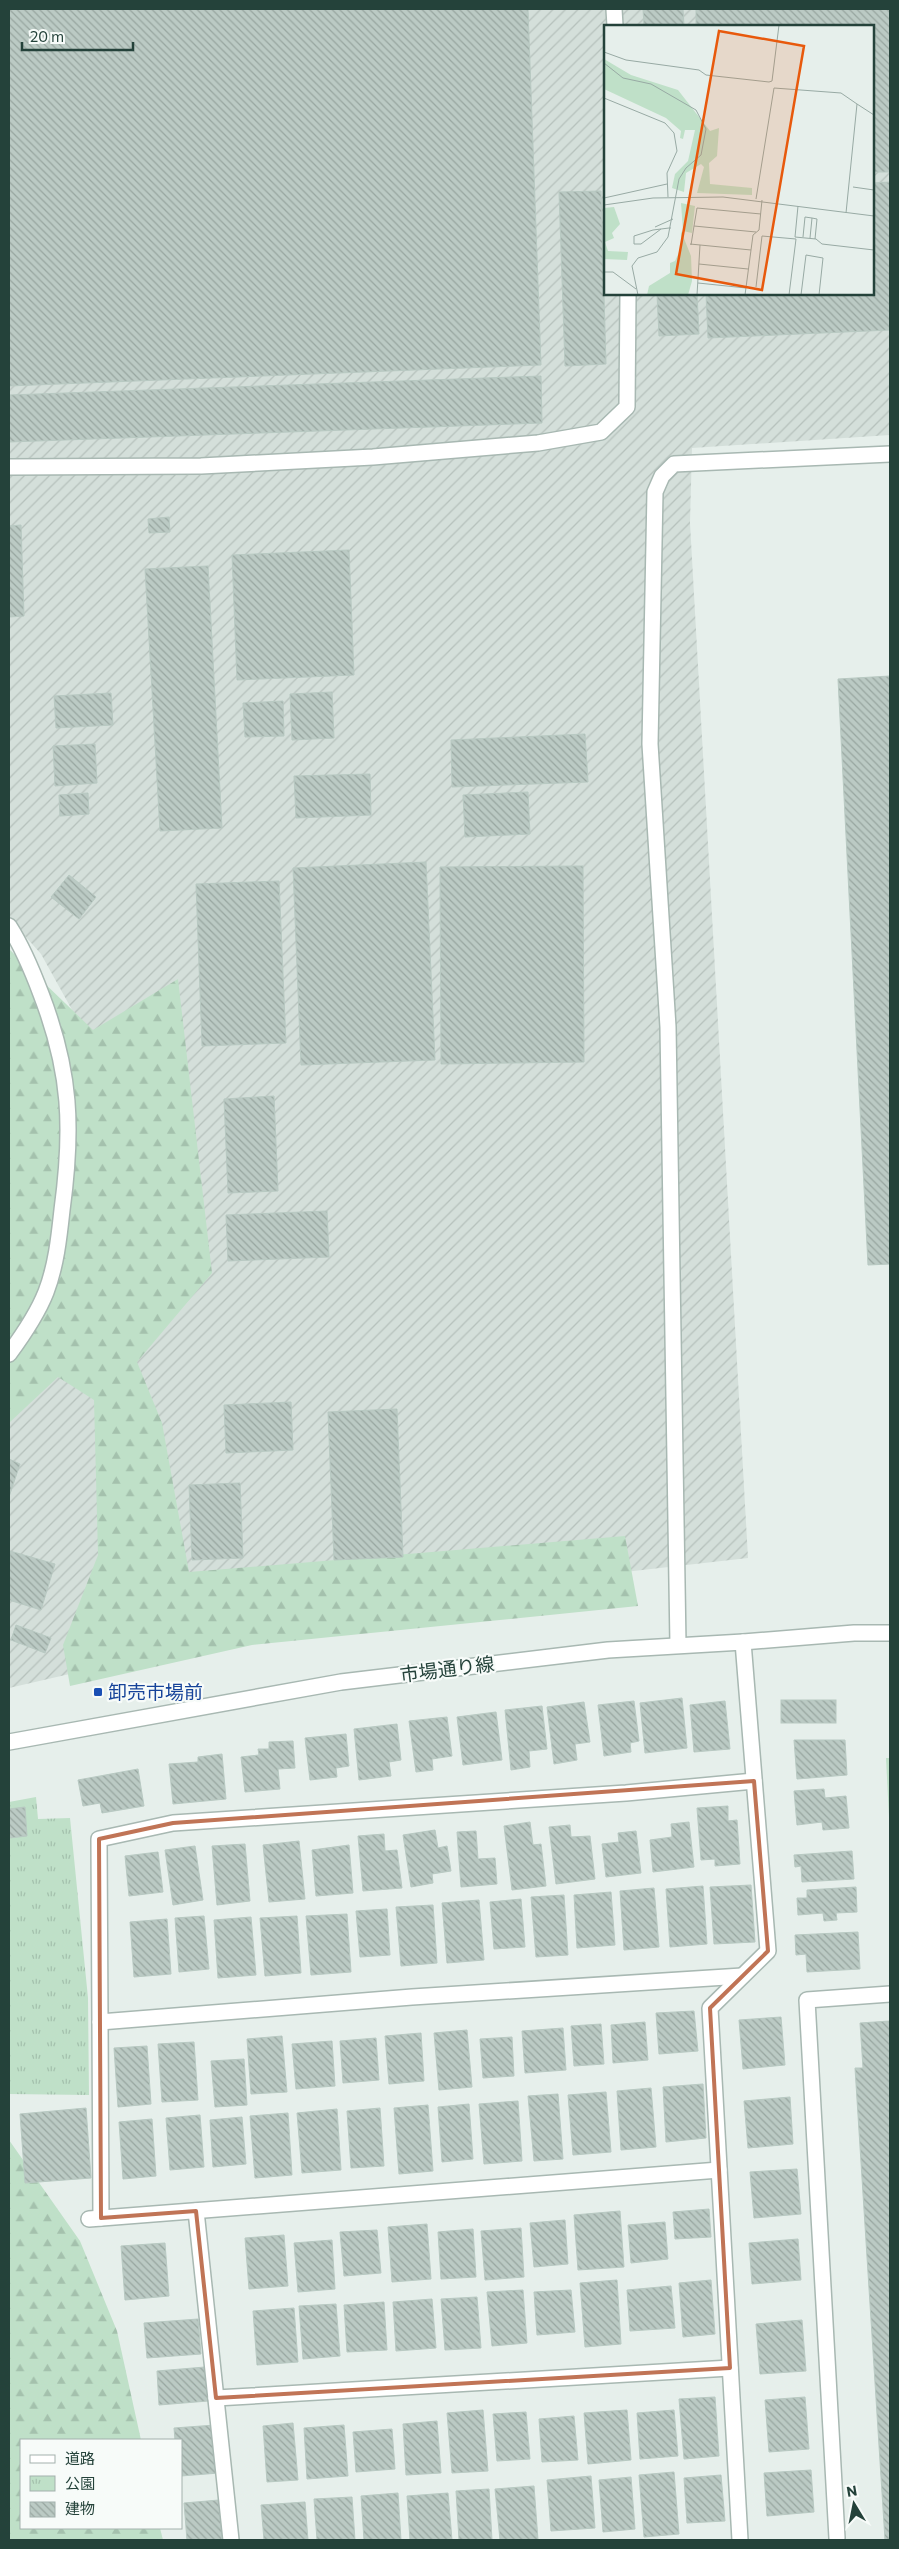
<svg xmlns="http://www.w3.org/2000/svg" width="899" height="2549" viewBox="0 0 899 2549" font-family="Commissioner,'Noto Sans JP',sans-serif">
  <defs>
    <pattern id="industrial-furrows" width="10" height="10" patternUnits="userSpaceOnUse" patternTransform="scale(1.25)"><rect width="10" height="10" fill="#d4dfda"/><path d="M-1 1l2-2M0 10L10 0M9 11l2-2" fill="none" stroke="#b6c1bc"/></pattern>
    <pattern id="forest-firs" width="22" height="20" patternUnits="userSpaceOnUse" patternTransform="scale(1.25)"><rect width="22" height="20" fill="#bfe0c8"/><path d="M5 1l3.5 6h-7zM16 11l3.5 6h-7z" fill="#a4c1ad"/></pattern>
    <pattern id="park-tufts" width="24" height="20" patternUnits="userSpaceOnUse" patternTransform="scale(1.25)"><rect width="24" height="20" fill="#bfe0c8"/><path d="M3 7l-1-3M5 7V3M7 7l1-3M15 17l-1-3M17 17v-4M19 17l1-3" fill="none" stroke="#a4c1ad"/></pattern>
    <pattern id="building-back-hatch" width="6" height="6" patternUnits="userSpaceOnUse" patternTransform="scale(1.25)"><rect width="6" height="6" fill="#bbcac4"/><path d="M-1 5l2 2M0 0l6 6M5-1l2 2" fill="none" stroke="#98a6a0"/></pattern>
  </defs>
  <rect width="100%" height="100%" fill="#e6efeb"/>
  <path fill="url(#industrial-furrows)" fill-rule="evenodd" d="M9 9H890V435L692 448 690 523 748 1558 404 1597 9 1688V1396L102 1064 41 954 9 918ZM605 26H873V294H605Z"/>
  <polygon fill="#bfe0c8" points="886,1758 890,1758 890,1836"/>
  <g fill="url(#forest-firs)">
    <polygon points="9,949 93,1030 178,979 212,1273 137,1362 162,1423 189,1572 625,1536 638,1606 252,1645 70,1686 63,1645 98,1555 94,1400 58,1377 9,1423"/>
    <polygon points="9,2140 80,2241 117,2331 141,2440 21,2440 21,2528 160,2528 163,2540 9,2540"/>
  </g>
  <polygon fill="url(#park-tufts)" points="36,1797 38,1819 70,1818 88,1998 89,2095 9,2094 9,1802"/>
  <g fill="url(#building-back-hatch)" stroke="#b8c9c2">
    <polygon points="9,9 528,9 541,365 9,386"/>
    <polygon points="643,9 683,9 684,26 644,26"/>
    <polygon points="696,9 890,9 890,172 873,172 873,26 696,26"/>
    <polygon points="890,182 890,330 708,338 706,294 873,294 873,183"/>
    <polygon points="601,191 606,364 565,366 559,192"/>
    <polygon points="657,294 697,294 699,334 659,336"/>
    <polygon points="541,376 542,423 9,442 9,395"/>
    <polygon points="169,517 170,532 149,533 148,519"/>
    <polygon points="21,525 24,616 9,617 9,526"/>
    <polygon points="349,550 354,675 237,680 232,555"/>
    <polygon points="208,566 222,828 160,831 145,569"/>
    <polygon points="890,676 890,1264 868,1265 838,679"/>
    <polygon points="332,692 334,738 292,740 290,694"/>
    <polygon points="111,693 113,725 56,728 54,696"/>
    <polygon points="283,701 284,736 245,737 243,703"/>
    <polygon points="585,734 588,782 452,787 451,740"/>
    <polygon points="95,744 97,783 55,786 53,746"/>
    <polygon points="370,774 371,815 296,818 294,776"/>
    <polygon points="528,792 530,834 465,837 463,795"/>
    <polygon points="88,793 89,814 60,816 59,795"/>
    <polygon points="426,862 435,1060 301,1065 293,868"/>
    <polygon points="583,866 584,1062 441,1064 440,867"/>
    <polygon points="69,875 96,897 79,919 51,897"/>
    <polygon points="279,881 286,1043 202,1046 196,884"/>
    <polygon points="274,1096 278,1191 228,1193 224,1099"/>
    <polygon points="327,1211 329,1257 228,1261 226,1215"/>
    <polygon points="291,1402 293,1450 226,1453 224,1405"/>
    <polygon points="397,1409 403,1557 334,1560 328,1412"/>
    <polygon points="9,1459 20,1464 9,1497"/>
    <polygon points="240,1483 243,1558 192,1560 189,1485"/>
    <polygon points="10,1551 55,1564 41,1610 9,1600"/>
    <polygon points="16,1625 51,1638 45,1653 11,1640"/>
    <polygon points="682,1698 687,1748 645,1753 640,1703"/>
    <rect x="781" y="1700" width="55" height="23"/>
    <polygon points="634,1701 639,1741 630,1743 631,1752 604,1756 598,1705"/>
    <polygon points="725,1701 730,1749 694,1752 690,1705"/>
    <polygon points="584,1702 590,1742 575,1744 577,1760 554,1764 547,1707"/>
    <polygon points="542,1706 547,1749 529,1751 530,1767 511,1770 505,1710"/>
    <polygon points="496,1712 502,1760 463,1765 457,1717"/>
    <polygon points="447,1717 452,1756 432,1759 433,1770 416,1772 409,1721"/>
    <polygon points="397,1724 401,1760 389,1762 391,1776 359,1780 354,1729"/>
    <polygon points="346,1734 349,1766 336,1768 337,1777 310,1780 305,1738"/>
    <polygon points="794,1740 845,1740 847,1775 797,1779"/>
    <polygon points="293,1741 295,1768 278,1769 280,1789 245,1792 241,1757 259,1755 258,1749 269,1749 269,1742"/>
    <polygon points="222,1754 226,1799 173,1804 169,1764 198,1762 198,1757"/>
    <polygon points="138,1769 144,1806 102,1813 100,1803 83,1806 78,1780"/>
    <polygon points="824,1789 825,1798 846,1796 849,1828 823,1830 822,1822 797,1825 794,1791"/>
    <polygon points="728,1806 728,1821 737,1820 740,1864 715,1866 715,1859 701,1860 697,1808"/>
    <polygon points="25,1807 27,1836 9,1838 9,1809"/>
    <polygon points="530,1822 533,1845 541,1844 546,1886 512,1890 504,1826"/>
    <polygon points="689,1822 694,1867 653,1872 650,1840 672,1837 671,1824"/>
    <polygon points="570,1825 571,1837 590,1836 595,1879 556,1884 549,1827"/>
    <polygon points="435,1830 438,1848 447,1846 451,1871 432,1874 433,1883 411,1887 403,1835"/>
    <polygon points="476,1831 478,1859 495,1858 497,1884 461,1887 457,1832"/>
    <polygon points="636,1831 641,1873 606,1877 602,1844 619,1842 618,1833"/>
    <polygon points="384,1834 385,1851 397,1850 402,1888 363,1891 358,1836"/>
    <polygon points="299,1841 305,1899 269,1902 263,1845"/>
    <polygon points="245,1844 250,1901 217,1905 212,1846"/>
    <polygon points="349,1845 353,1893 316,1896 312,1850"/>
    <polygon points="195,1846 203,1900 173,1905 165,1850"/>
    <polygon points="852,1851 854,1879 802,1882 801,1866 795,1867 794,1855"/>
    <polygon points="158,1852 163,1892 129,1896 125,1856"/>
    <polygon points="751,1885 755,1942 714,1944 710,1887"/>
    <polygon points="703,1886 707,1944 670,1947 666,1889"/>
    <polygon points="856,1887 857,1912 836,1913 837,1920 824,1921 823,1913 798,1915 797,1898 807,1898 807,1890"/>
    <polygon points="654,1888 659,1947 624,1950 620,1891"/>
    <polygon points="611,1892 615,1945 577,1948 574,1895"/>
    <polygon points="564,1895 568,1955 536,1957 531,1897"/>
    <polygon points="521,1899 525,1947 494,1949 490,1902"/>
    <polygon points="479,1900 484,1960 447,1963 442,1903"/>
    <polygon points="433,1905 437,1963 401,1966 396,1907"/>
    <polygon points="387,1909 390,1955 360,1957 356,1911"/>
    <polygon points="347,1914 351,1972 311,1975 306,1916"/>
    <polygon points="204,1916 209,1969 179,1972 175,1918"/>
    <polygon points="297,1916 301,1973 265,1976 260,1918"/>
    <polygon points="251,1917 256,1975 218,1978 214,1920"/>
    <polygon points="167,1919 171,1974 134,1977 130,1922"/>
    <polygon points="858,1932 860,1969 807,1972 806,1954 796,1955 795,1935"/>
    <polygon points="694,2011 698,2051 659,2054 656,2013"/>
    <polygon points="781,2017 785,2065 743,2069 739,2020"/>
    <polygon points="890,2021 890,2540 885,2540 855,2068 863,2068 860,2023"/>
    <polygon points="645,2022 648,2060 613,2063 611,2025"/>
    <polygon points="601,2024 604,2064 574,2066 571,2026"/>
    <polygon points="563,2028 566,2070 525,2073 522,2031"/>
    <polygon points="467,2030 472,2087 439,2090 434,2033"/>
    <polygon points="421,2033 424,2081 389,2084 385,2036"/>
    <polygon points="282,2036 287,2092 251,2094 247,2039"/>
    <polygon points="512,2037 514,2076 483,2078 480,2039"/>
    <polygon points="376,2038 379,2080 343,2083 340,2041"/>
    <polygon points="332,2041 335,2086 296,2089 292,2044"/>
    <polygon points="194,2042 198,2100 162,2102 158,2044"/>
    <polygon points="147,2046 151,2104 118,2107 114,2048"/>
    <polygon points="244,2059 247,2105 215,2107 211,2061"/>
    <polygon points="703,2084 706,2138 666,2142 663,2087"/>
    <polygon points="651,2088 656,2147 621,2150 617,2091"/>
    <polygon points="606,2092 611,2152 573,2155 568,2095"/>
    <polygon points="558,2094 563,2159 534,2161 528,2096"/>
    <polygon points="790,2097 793,2144 748,2148 744,2101"/>
    <polygon points="518,2101 522,2161 484,2164 479,2104"/>
    <polygon points="469,2104 473,2159 442,2162 438,2107"/>
    <polygon points="428,2105 433,2171 399,2174 394,2108"/>
    <polygon points="86,2108 91,2178 25,2183 20,2114"/>
    <polygon points="380,2108 384,2166 351,2168 347,2111"/>
    <polygon points="337,2109 341,2170 302,2173 297,2113"/>
    <polygon points="288,2113 292,2175 255,2178 250,2116"/>
    <polygon points="200,2115 204,2167 170,2170 166,2118"/>
    <polygon points="242,2117 246,2164 213,2167 210,2120"/>
    <polygon points="152,2119 156,2176 123,2179 119,2122"/>
    <polygon points="797,2169 801,2214 754,2218 750,2172"/>
    <polygon points="709,2209 711,2237 675,2239 673,2212"/>
    <polygon points="620,2211 624,2267 578,2270 574,2215"/>
    <polygon points="565,2220 568,2264 534,2267 530,2223"/>
    <polygon points="665,2222 668,2259 631,2263 628,2225"/>
    <polygon points="427,2224 431,2279 392,2282 388,2227"/>
    <polygon points="521,2228 524,2277 485,2280 481,2231"/>
    <polygon points="473,2229 476,2277 441,2279 438,2232"/>
    <polygon points="377,2230 381,2273 344,2276 340,2232"/>
    <polygon points="284,2235 288,2286 249,2289 245,2238"/>
    <polygon points="798,2239 801,2280 752,2284 749,2243"/>
    <polygon points="332,2240 335,2289 298,2292 294,2243"/>
    <polygon points="165,2243 169,2296 125,2300 121,2246"/>
    <polygon points="617,2280 621,2344 585,2347 580,2283"/>
    <polygon points="711,2280 715,2334 683,2337 679,2283"/>
    <polygon points="671,2286 675,2328 630,2331 627,2290"/>
    <polygon points="523,2290 527,2343 492,2346 487,2292"/>
    <polygon points="571,2290 575,2332 537,2335 534,2292"/>
    <polygon points="477,2297 481,2348 445,2350 441,2299"/>
    <polygon points="432,2299 436,2348 396,2351 393,2302"/>
    <polygon points="384,2302 387,2350 347,2352 344,2305"/>
    <polygon points="336,2304 340,2356 303,2359 299,2306"/>
    <polygon points="294,2308 298,2362 257,2365 253,2311"/>
    <polygon points="198,2319 201,2354 147,2358 144,2323"/>
    <polygon points="802,2320 806,2371 760,2374 756,2324"/>
    <polygon points="205,2367 208,2401 159,2405 157,2371"/>
    <polygon points="715,2397 719,2456 684,2459 679,2399"/>
    <polygon points="805,2397 809,2449 769,2452 765,2400"/>
    <polygon points="483,2410 488,2471 452,2473 447,2413"/>
    <polygon points="627,2410 631,2460 588,2464 584,2413"/>
    <polygon points="674,2410 678,2456 640,2459 637,2413"/>
    <polygon points="526,2412 530,2459 497,2461 493,2414"/>
    <polygon points="574,2416 578,2460 542,2462 539,2419"/>
    <polygon points="437,2421 441,2473 406,2475 403,2424"/>
    <polygon points="293,2423 298,2480 267,2482 263,2426"/>
    <polygon points="215,2425 219,2473 181,2476 181,2440 175,2440 174,2428"/>
    <polygon points="344,2425 348,2476 307,2479 304,2428"/>
    <polygon points="392,2429 395,2469 356,2472 353,2432"/>
    <polygon points="811,2470 814,2512 767,2516 764,2473"/>
    <polygon points="674,2472 679,2534 644,2537 639,2475"/>
    <polygon points="721,2475 725,2521 687,2523 684,2478"/>
    <polygon points="591,2476 595,2528 551,2531 547,2480"/>
    <polygon points="631,2477 635,2529 603,2532 599,2480"/>
    <polygon points="534,2486 538,2540 500,2540 495,2489"/>
    <polygon points="489,2489 492,2540 459,2540 456,2491"/>
    <polygon points="398,2493 401,2540 364,2540 361,2496"/>
    <polygon points="448,2493 452,2540 410,2540 407,2496"/>
    <polygon points="352,2497 355,2540 317,2540 314,2499"/>
    <polygon points="219,2500 222,2540 187,2540 184,2503"/>
    <polygon points="305,2502 308,2540 264,2540 261,2505"/>
  </g>
  <g fill="none" stroke-linecap="round" stroke-linejoin="round">
    <defs>
      <g id="service">
        <polyline points="614,9 615,26"/>
        <polyline points="9,467 201,466 373,457 538,443 601,432 627,407 628,294"/>
        <polyline points="837,2538 807,2000 890,1994"/>
      </g>
      <polyline id="pedestrian" points="100,2022 101,2218"/>
      <g id="minor">
        <path d="M9 926C23 948 32 970 41 994 71 1072 73 1128 62 1210 59 1238 56 1266 46 1292 37 1315 23 1335 9 1354"/>
        <polyline points="678,1645 668,1027 650,744 655,492 662,476 674,464 890,454"/>
        <polyline points="742,1976 412,1997 100,2022 99,1839 173,1823 626,1793 754,1781"/>
        <polyline points="196,2211 231,2540"/>
        <polyline points="89,2219 719,2170"/>
        <polyline points="216,2398 730,2368"/>
        <polyline points="740,2540 710,2008 768,1951 743,1642"/>
      </g>
      <polyline id="tertiary" points="9,1742 341,1682 608,1650 743,1642 854,1633 890,1633"/>
    </defs>
    <use href="#service" stroke="#a8b8b2" stroke-width="18"/>
    <use href="#pedestrian" stroke="#a8b8b2" stroke-width="18"/>
    <use href="#minor" stroke="#a8b8b2" stroke-width="18"/>
    <use href="#tertiary" stroke="#a8b8b2" stroke-width="18"/>
    <use href="#service" stroke="#fff" stroke-width="15"/>
    <use href="#pedestrian" stroke="#fff" stroke-width="15"/>
    <use href="#minor" stroke="#fff" stroke-width="15"/>
    <use href="#tertiary" stroke="#fff" stroke-width="15"/>
  </g>
  <path fill="none" stroke="#c07456" stroke-width="4" stroke-linejoin="round" d="M754 1781 768 1951 710 2008 730 2368 216 2398 196 2211 101 2218 99 1839 173 1823Z"/>
  <rect fill="#1a4fb4" stroke="#f7fbf9" stroke-width="2" x="93" y="1687" width="10" height="10" rx="2.5"/>
  <g text-anchor="middle" stroke-width="4.5" stroke-linejoin="round" paint-order="stroke">
    <g font-size="19" fill="#24423a" stroke="#f7fbf9">
      <text transform="translate(447 1669) rotate(-7)" y="7">市場通り線</text>
    </g>
    <g font-size="19" fill="#164399" stroke="#f7fbf9" text-anchor="start">
      <text x="108" y="1699">卸売市場前</text>
    </g>
  </g>
  <g transform="translate(604 25)">
    <rect width="270" height="270" fill="#e6efeb"/>
    <path d="M0 34 27 50 74 65 106 106 115 103 113 131 105 138 106 159 148 163V170L93 168 100 142 97 139 82 148 80 167 68 163 71 149 84 136 91 105H81L79 114 76 113 77 106 62 93 0 64ZM10 182 16 199 8 208 10 213 1 217 4 226 24 227 23 235 0 234V183ZM77 206 87 231 88 256 84 270H43L45 261 66 248V238L71 236 77 223Z" fill="#bfe0c8"/>
    <path d="M77 178 91 181 88 208 79 206Z" fill="#bfe0c8"/>
    <path fill="none" stroke="#98aaa4" stroke-width="1" d="M0 27 22 35 95 45 102 50 165 57 168 56 175 0M0 38 19 53 47 59 92 85 102 104 97 130 82 143 75 154 64 212 53 227 34 233 28 241 34 270M0 73 61 98 70 108 73 126 63 148 64 172M249 162 270 165M0 173 63 159M152 174 170 63 237 68 253 79M0 180 49 173 119 172 270 191M194 181 191 212 212 214 218 219 270 225M242 188 253 79 270 90M208 193 213 194 211 214M51 202 69 194M57 204 37 219H30V211L49 205 65 203H67M152 207 90 201 93 183 157 189M199 212 201 192 208 193 206 213M86 219 147 225M87 220 90 201M95 239 144 244M0 247H9L32 264M94 258 142 263M152 262 158 211 192 214M93 270 96 220M141 270 149 210 155 205 158 175M185 270 192 214M197 270 202 230 219 233 215 270"/>
    <path fill="#e8590c" fill-opacity="0.15" stroke="#e8590c" stroke-width="2.5" d="M115 6 200 21 158 265 72 249Z"/>
    <rect width="270" height="270" fill="none" stroke="#24423a" stroke-width="2.5"/>
  </g>
  <rect width="899" height="2549" fill="none" stroke="#24423a" stroke-width="20"/>
  <rect x="20" y="2439" width="162" height="90" fill="#f7fbf9" stroke="#a3b1ad"/>
  <rect x="30" y="2455" width="25" height="8" fill="#ffffff" stroke="#a3b1ad"/>
  <text x="65" y="2464" font-size="15" fill="#24423a">道路</text>
  <rect x="30" y="2476" width="25" height="15" fill="url(#park-tufts)" stroke="#a3b1ad"/>
  <text x="65" y="2489" font-size="15" fill="#24423a">公園</text>
  <rect x="30" y="2502" width="25" height="15" fill="url(#building-back-hatch)" stroke="#a3b1ad"/>
  <text x="65" y="2514" font-size="15" fill="#24423a">建物</text>
  <g transform="translate(854 2504) rotate(350)" stroke="#f7fbf9" stroke-width="4" paint-order="stroke">
  <path d="M0-4L9 19L0 12L-9 19Z" fill="#24423a"/>
  <text y="-8" font-size="14" font-weight="bold" text-anchor="middle" fill="#24423a">N</text>
  </g>
  <path d="M22 42v8h111v-8" fill="none" stroke="#24423a" stroke-width="2.5"/>
  <text x="30" y="42" font-size="15" fill="#24423a" stroke="#f7fbf9" stroke-width="4" paint-order="stroke">20 m</text>
</svg>
